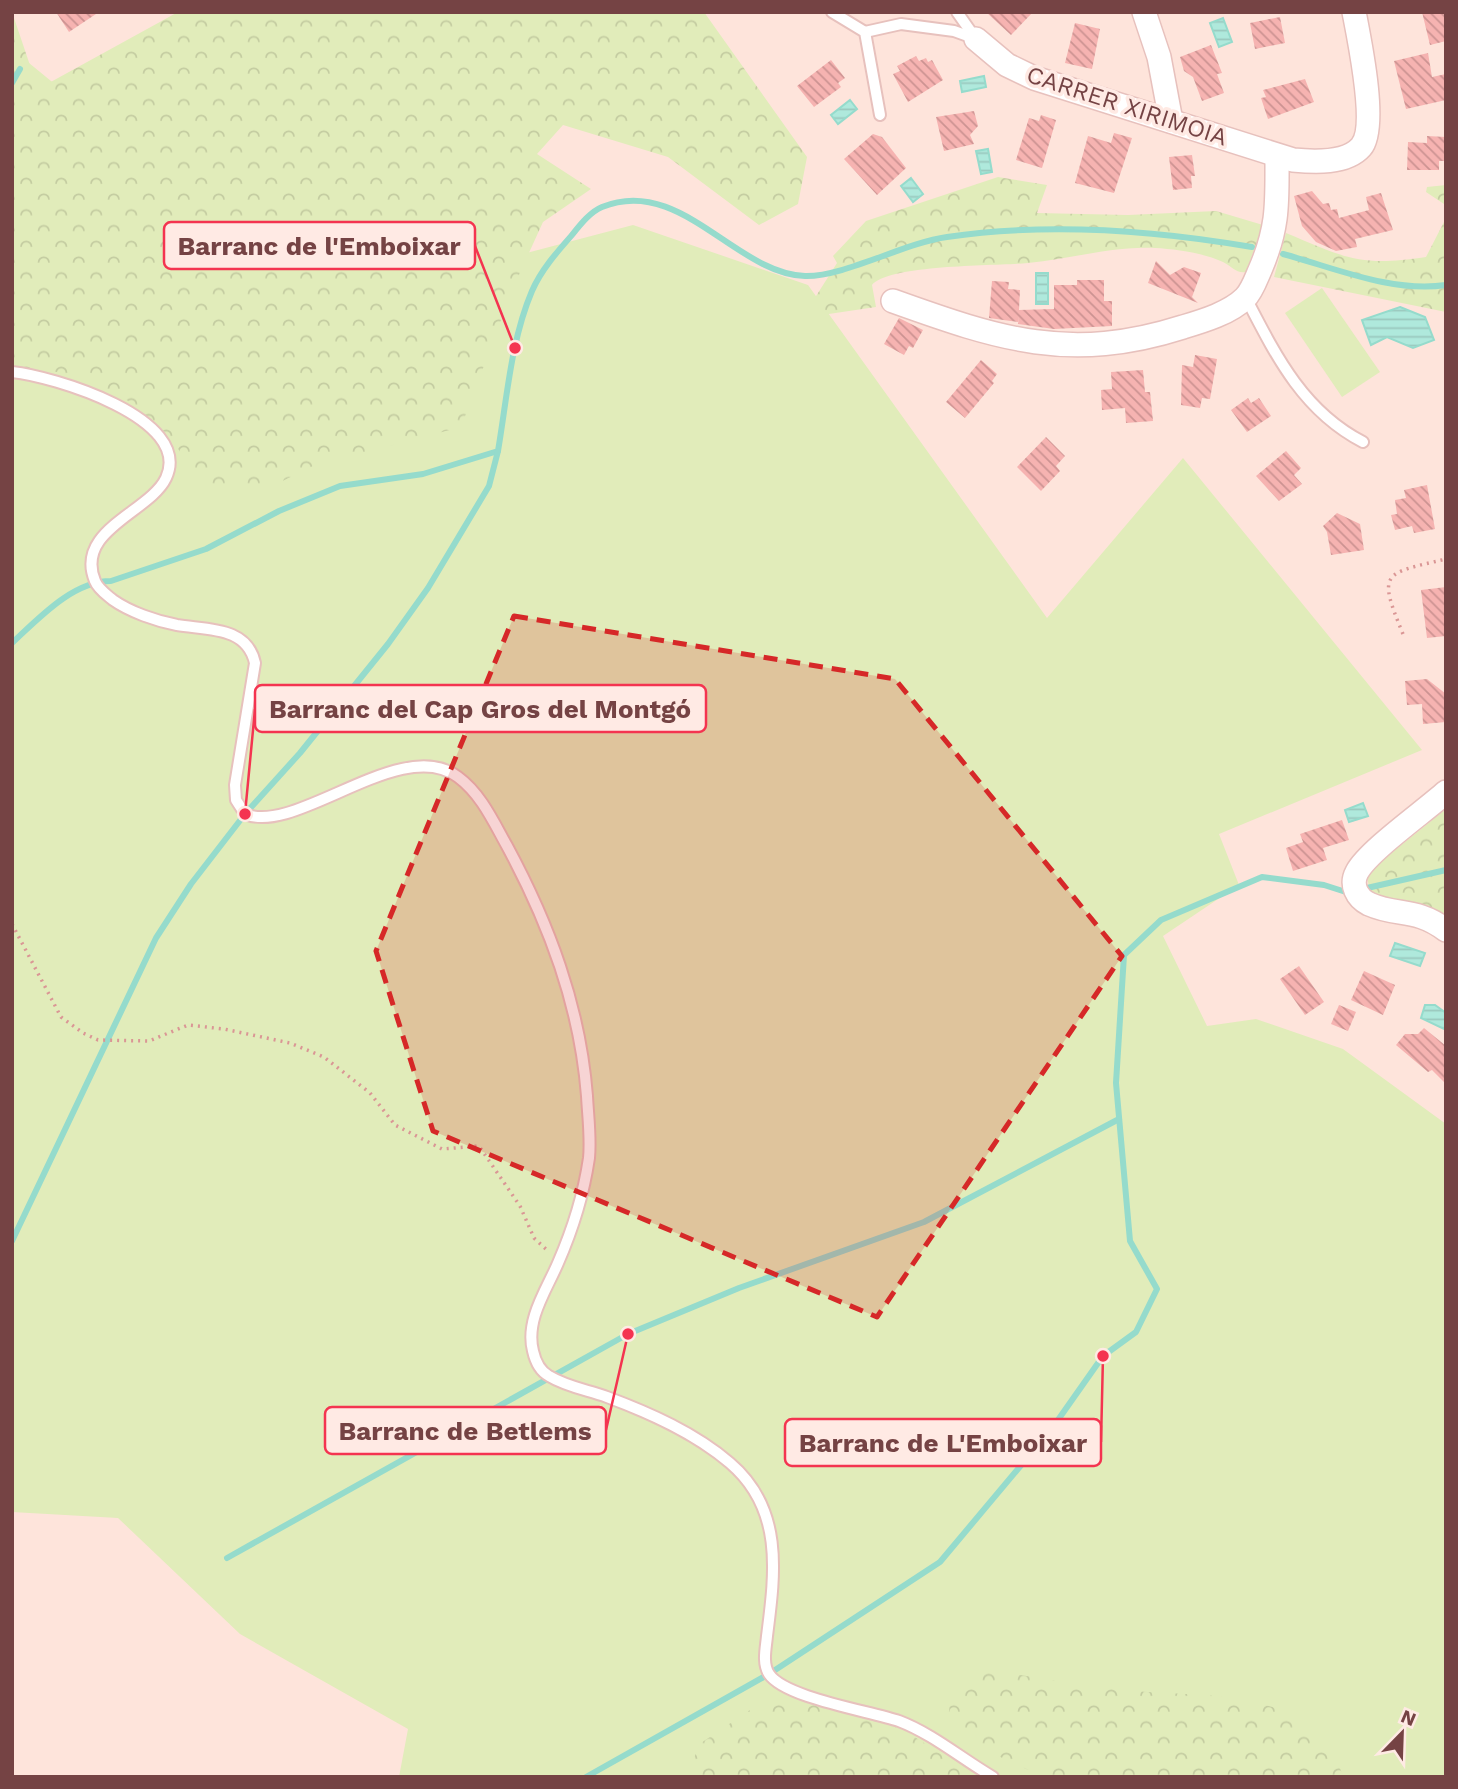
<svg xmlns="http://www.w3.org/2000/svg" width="1458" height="1789" viewBox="0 0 1458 1789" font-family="'Work Sans',sans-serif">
  <defs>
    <pattern id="forest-crowns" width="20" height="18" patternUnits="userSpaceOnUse" patternTransform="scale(1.75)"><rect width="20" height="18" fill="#e1ecba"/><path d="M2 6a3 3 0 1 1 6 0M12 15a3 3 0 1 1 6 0" fill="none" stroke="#c4cca1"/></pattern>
    <pattern id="water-rules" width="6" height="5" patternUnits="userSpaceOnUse" patternTransform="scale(1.75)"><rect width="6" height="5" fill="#afe9dc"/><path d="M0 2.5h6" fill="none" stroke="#9ac9be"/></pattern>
    <pattern id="building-back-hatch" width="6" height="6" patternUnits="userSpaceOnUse" patternTransform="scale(1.75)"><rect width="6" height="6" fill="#f6b3b1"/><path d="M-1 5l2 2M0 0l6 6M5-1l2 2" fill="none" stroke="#cc9392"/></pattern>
  </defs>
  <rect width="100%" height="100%" fill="#fee4db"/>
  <g fill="#e1ecba">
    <polygon points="12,49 325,306 633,225 808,285 1047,618 1183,458 1422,750 1219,834 1239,885 1163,936 1207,1026 1256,1019 1343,1049 1446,1124 1446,1777 399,1777 408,1729 240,1634 118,1518 12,1512"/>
    <polygon points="1322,288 1380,372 1342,397 1285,313"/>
  </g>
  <g fill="url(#forest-crowns)">
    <polygon points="12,12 38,89 178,12 704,12 807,157 798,204 759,225 668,157 563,125 537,154 591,189 543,222 513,288 461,427 313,466 248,498 227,485 200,487 172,438 121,395 57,372 12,366"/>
    <path d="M998 177 1047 185 1037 213 1128 215 1216 211 1263 225 1246 272C1237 274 1231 266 1223 262 1204 253 1175 249 1155 248 1112 246 1071 259 1028 263 998 266 889 264 872 285L876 307 822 315 811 304 837 263 833 256 866 221Z"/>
    <polygon points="1446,185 1446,210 1444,204 1426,192 1427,187"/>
    <path d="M1446 218V312L1274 277 1286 233C1346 258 1359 267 1426 257Z"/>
    <polygon points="1446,809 1446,917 1370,893 1367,876 1380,862"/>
    <path d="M993 1670C1041 1679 1088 1686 1136 1691 1199 1697 1288 1688 1329 1748 1335 1757 1339 1767 1344 1777H1051C1010 1766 980 1747 948 1721 953 1679 954 1682 993 1670Z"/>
    <polygon points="778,1691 904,1730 976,1777 689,1777 698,1745"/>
  </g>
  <g fill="url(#water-rules)" stroke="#95dbcc" stroke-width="2">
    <polygon points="1223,18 1232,42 1219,47 1210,23"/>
    <polygon points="984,76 986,87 962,92 960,81"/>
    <polygon points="850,100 857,109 838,124 831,115"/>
    <polygon points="988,149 992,172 981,174 976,151"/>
    <polygon points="911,178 923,194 913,202 901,186"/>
    <rect x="1036" y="273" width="12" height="31"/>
    <polygon points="1400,307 1425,317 1434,340 1413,348 1387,337 1371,345 1362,320"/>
    <polygon points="1363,803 1368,816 1349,822 1345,810"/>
    <polygon points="1395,943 1425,953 1420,966 1390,956"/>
    <polygon points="1425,1005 1435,1005 1446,1013 1446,1030 1421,1018"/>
  </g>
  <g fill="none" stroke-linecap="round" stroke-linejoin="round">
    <g stroke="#95dbcc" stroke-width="6">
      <polyline points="12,83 20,69"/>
      <path d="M1283 254C1335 268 1392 293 1446 285"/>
      <path d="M12 643C39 618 73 581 111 581L206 549 279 511 340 486 423 474 498 451C507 398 511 340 532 291 541 270 557 252 572 235 580 225 590 212 602 207 680 175 736 274 805 276 844 277 904 243 947 237 1048 222 1153 230 1252 247"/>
      <polyline points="1367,888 1446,870"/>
      <polyline points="12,1241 156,938 191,884 245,814 300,753 388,644 428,588 489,486 498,451"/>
      <polyline points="227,1558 628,1334 739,1288 924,1222 1119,1119"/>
      <polyline points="586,1777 769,1674 940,1562 1053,1427 1103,1356 1136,1332 1157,1289 1130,1241 1116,1083 1124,955 1161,920 1262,877 1324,885 1349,893"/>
    </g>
  </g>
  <g fill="url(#building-back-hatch)">
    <polygon points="56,12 99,12 69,32"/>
    <polygon points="986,12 1033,12 1011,35"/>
    <polygon points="1422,12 1446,12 1446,41 1430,45"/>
    <polygon points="1280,17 1285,43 1255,49 1250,23"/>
    <polygon points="1075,23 1100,29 1092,69 1065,63"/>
    <polygon points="1211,45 1222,73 1217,74 1224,93 1202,101 1193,77 1184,71 1180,57"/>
    <polygon points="1428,53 1432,77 1446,74 1446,100 1406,109 1394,61"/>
    <polygon points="916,56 919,61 926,58 928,62 932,60 943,80 908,102 893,74 900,71 897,66"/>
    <polygon points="831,60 845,78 838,83 841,87 814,107 797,86"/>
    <polygon points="1305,79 1314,102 1268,119 1261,98 1266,97 1263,90"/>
    <polygon points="974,111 978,126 970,135 974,144 944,151 936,117"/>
    <polygon points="1041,115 1056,120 1042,168 1016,160 1029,118 1039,121"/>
    <polygon points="1114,133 1132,138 1114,193 1075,183 1088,136 1111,143"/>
    <polygon points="873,134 882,137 906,168 877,195 844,159"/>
    <polygon points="1427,136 1446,137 1446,161 1439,161 1439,170 1407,170 1408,142 1427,143"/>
    <polygon points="1192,155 1195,176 1191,176 1192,188 1173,190 1169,157"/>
    <polygon points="1312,191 1323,204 1329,203 1331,210 1337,209 1339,218 1369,210 1366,197 1381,193 1393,230 1355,239 1357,247 1336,251 1316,242 1302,226 1294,196"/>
    <polygon points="1156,261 1170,275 1184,267 1201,273 1192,297 1198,303 1148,283"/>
    <polygon points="1077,280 1104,280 1104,301 1112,301 1112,326 1054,329 1018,324 1019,316 1018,322 989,318 992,281 1009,282 1008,289 1020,290 1019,310 1054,309 1054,285 1077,285"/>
    <polygon points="899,318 923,330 913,348 909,346 904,355 884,344"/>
    <polygon points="1195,355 1217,359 1210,399 1202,398 1200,408 1181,405 1182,365 1193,367"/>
    <polygon points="981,360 997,374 992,381 994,383 965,418 946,402"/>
    <polygon points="1143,370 1145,392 1150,392 1153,421 1126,423 1125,408 1102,410 1101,390 1112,389 1111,372"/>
    <polygon points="1248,398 1251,403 1259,398 1271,416 1247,432 1231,410"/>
    <polygon points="1046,437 1065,456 1056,466 1060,471 1041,491 1017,467"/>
    <polygon points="1286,451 1301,468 1294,475 1302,484 1279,501 1256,476"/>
    <polygon points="1427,485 1435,529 1414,533 1412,526 1395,530 1391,515 1397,514 1395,500 1406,498 1404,490"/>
    <polygon points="1337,513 1360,524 1364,550 1331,555 1327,532 1323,526"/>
    <polygon points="1446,587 1446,636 1427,638 1421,590"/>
    <polygon points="1427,679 1446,694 1446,722 1423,724 1422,704 1407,705 1405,681"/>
    <polygon points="1342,820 1349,840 1323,848 1327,860 1293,871 1286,848 1303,842 1300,834"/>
    <polygon points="1299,966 1324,1002 1305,1015 1280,979"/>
    <polygon points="1364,971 1395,985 1383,1015 1351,1000"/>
    <polygon points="1339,1005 1356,1012 1348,1031 1331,1024"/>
    <polygon points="1424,1028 1446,1046 1446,1084 1432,1070 1428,1072 1396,1045 1405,1034 1418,1034"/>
  </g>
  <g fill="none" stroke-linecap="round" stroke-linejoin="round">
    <defs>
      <g id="service">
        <polyline points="832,12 865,32 880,115"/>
        <polyline points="957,12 976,39"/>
        <polyline points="865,32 901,24 954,31 976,39"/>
        <path d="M1246 298C1276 356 1303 411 1363 442"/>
        <path d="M12 372C52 376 194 418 166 478 150 512 74 530 95 581 98 589 107 595 113 600 130 612 156 621 177 625 207 630 247 626 255 663L235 785 236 800 245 814C296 836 402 734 458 777 481 794 493 821 507 846 549 924 580 1006 587 1096 588 1116 591 1138 589 1158 584 1192 572 1231 558 1263 547 1289 525 1320 533 1351 535 1360 540 1371 549 1376 567 1387 588 1390 607 1397 650 1413 695 1433 730 1463 784 1509 775 1573 767 1636 766 1648 762 1663 769 1674 785 1698 870 1711 899 1721 933 1734 962 1759 993 1777"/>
      </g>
      <g id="minor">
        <polyline points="1144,12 1159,57 1171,121"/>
        <path d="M976 39 1007 65 1034 78 1293 160C1314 162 1346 164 1361 147 1378 128 1359 38 1354 12"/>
        <path d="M893 301C999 339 1070 363 1183 327 1203 321 1230 313 1245 298 1252 291 1256 279 1260 270 1279 226 1277 202 1277 156"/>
        <path d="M1446 792C1425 811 1368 851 1357 872 1350 885 1357 898 1369 904 1398 917 1415 907 1446 930"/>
      </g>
    </defs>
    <use href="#service" stroke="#e7c1bd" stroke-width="14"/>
    <use href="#minor" stroke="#e7c1bd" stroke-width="26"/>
    <g stroke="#da9695" stroke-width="3.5" stroke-dasharray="2 5" stroke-linecap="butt">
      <path d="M1403 634C1377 571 1383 574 1446 559"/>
      <polyline points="12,924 61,1017 83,1033 98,1040 149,1041 188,1025 224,1029 290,1043 324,1057 370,1093 395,1125 442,1149 479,1146 520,1206 534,1238 548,1251"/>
    </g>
    <use href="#service" stroke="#fff" stroke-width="10"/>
    <use href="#minor" stroke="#fff" stroke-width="23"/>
  </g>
  <path fill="#d62828" fill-opacity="0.2" stroke="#d62828" stroke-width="5" stroke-dasharray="14 9" stroke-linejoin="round" d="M514 616 895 679 1122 956 877 1317 433 1131 376 951Z"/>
  <g text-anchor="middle" stroke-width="7" stroke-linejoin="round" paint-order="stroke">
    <g font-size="24" fill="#754344" stroke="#ffeae4">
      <text transform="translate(1127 106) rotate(18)" y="8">CARRER XIRIMOIA</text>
    </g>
  </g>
  <path fill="none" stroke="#f43450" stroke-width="2.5" d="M515 348L475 246M245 814L255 709M628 1334L606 1430M1103 1356L1101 1442"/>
  <g fill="#f43450" stroke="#ffeae4" stroke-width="2.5">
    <circle cx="515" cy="348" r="7"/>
    <circle cx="245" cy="814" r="7"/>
    <circle cx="628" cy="1334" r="7"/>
    <circle cx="1103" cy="1356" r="7"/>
  </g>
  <g fill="#ffeae4" stroke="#f43450" stroke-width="2.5">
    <rect x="164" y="222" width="311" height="47" rx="7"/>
    <rect x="255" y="685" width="451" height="47" rx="7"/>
    <rect x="325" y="1407" width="281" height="47" rx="7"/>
    <rect x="785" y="1419" width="316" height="47" rx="7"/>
  </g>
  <g font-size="26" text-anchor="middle" font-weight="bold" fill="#754344">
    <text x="319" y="255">Barranc de l'Emboixar</text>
    <text x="480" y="718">Barranc del Cap Gros del Montgó</text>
    <text x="465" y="1440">Barranc de Betlems</text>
    <text x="943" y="1452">Barranc de L'Emboixar</text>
  </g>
  <rect width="1458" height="1789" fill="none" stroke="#754344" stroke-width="28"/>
  <g transform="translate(1402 1733) rotate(23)" stroke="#ffeae4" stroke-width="5" paint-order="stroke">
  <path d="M0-5L12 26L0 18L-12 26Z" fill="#754344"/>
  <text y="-10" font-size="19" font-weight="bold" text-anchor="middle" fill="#754344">N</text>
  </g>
</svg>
